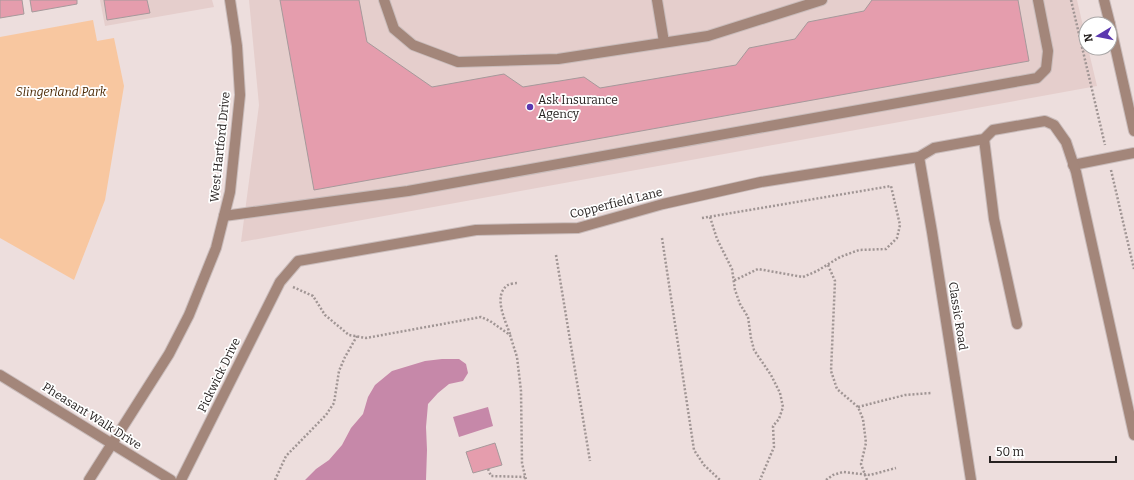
<svg xmlns="http://www.w3.org/2000/svg" width="1134" height="480" viewBox="0 0 1134 480" font-family="Bitter,serif">
  <rect width="100%" height="100%" fill="#eddedd"/>
  <g fill="#e5cecc">
    <polygon points="100,0 212,0 214,7 105,26"/>
    <polygon points="249,0 1077,0 1086,39 1086,48 1088,48 1097,86 241,242 259,105"/>
  </g>
  <polygon fill="#f8c7a0" points="93,20 97,41 114,38 124,86 105,200 74,280 0,238 0,37"/>
  <g fill="#c688a9">
    <polygon points="442,359 459,359 466,364 468,373 463,381 449,384 438,393 428,404 426,427 427,450 426,480 305,480 316,469 329,460 342,445 351,428 363,414 368,397 375,385 392,371 425,361"/>
    <polygon points="488,407 493,426 459,437 453,417"/>
  </g>
  <g fill="#e59dad" stroke="#a6999b">
    <polygon points="0,0 22,0 24,14 0,18"/>
    <polygon points="30,0 77,0 77,4 32,12"/>
    <polygon points="104,0 147,0 150,13 107,20"/>
    <polygon points="280,0 359,0 367,42 432,87 504,74 523,87 584,77 600,88 736,65 749,48 795,39 808,22 864,11 872,0 1018,0 1029,61 314,190"/>
    <polygon points="495,443 502,465 473,473 466,452"/>
  </g>
  <g fill="none" stroke-linecap="round" stroke-linejoin="round">
    <defs>
      <g id="minor">
        <polyline points="384,0 394,29 413,45 458,62 558,59 708,36 822,0"/>
        <polyline points="657,0 664,42"/>
        <polyline points="1104,0 1110,24"/>
        <polyline points="1110,24 1134,131"/>
        <polyline points="984,139 994,219 1017,324"/>
        <polyline points="919,157 932,232 971,480"/>
        <polyline points="1073,165 1134,153"/>
        <polyline points="224,216 408,191 1037,78 1046,69 1048,51 1038,0"/>
        <polyline points="0,375 171,480"/>
        <polyline points="89,480 169,354 189,315 216,248 230,192 240,95 237,46 230,0"/>
        <polyline points="181,480 280,282 298,261 476,230 578,228 663,204 761,182 919,157 934,148 984,139 993,130 1045,121 1054,125 1066,142 1076,172 1134,435"/>
      </g>
    </defs>
    <use href="#minor" stroke="#c9bcbb" stroke-width="12"/>
    <g stroke="#a09594" stroke-width="2.5" stroke-dasharray="2 2" stroke-linecap="butt">
      <polyline points="1071,0 1105,145"/>
      <polyline points="1111,170 1134,269"/>
      <polyline points="710,217 717,239 732,269 735,290 740,304 748,317 751,338 754,350 771,375 780,393 783,407 779,419 773,426 774,447 760,480"/>
      <polyline points="702,218 891,186 900,225 897,238 886,249 859,250 840,257 817,271 803,277 758,269 733,281"/>
      <polyline points="662,238 694,450 704,465 720,480"/>
      <polyline points="556,255 590,461"/>
      <polyline points="828,265 835,281 831,371 837,389 858,407 863,419 866,443 861,464 867,480"/>
      <polyline points="293,287 313,296 325,315 349,335 366,338 481,317 490,321 510,335 517,357 521,391 522,463 526,480"/>
      <path d="M510 334C506 322 492 295 508 285 510 284 515 283 517 283"/>
      <polyline points="858,407 905,395 931,393"/>
      <polyline points="488,469 491,476 525,477"/>
      <polyline points="275,480 286,456 326,415 334,403 339,371 345,357 357,336"/>
      <polyline points="826,480 833,475 843,472 870,475 896,468"/>
    </g>
    <use href="#minor" stroke="#a3867a" stroke-width="10"/>
  </g>
  <circle fill="#5b38b0" stroke="#fff" stroke-width="1.5" cx="530" cy="107" r="4"/>
  <g text-anchor="middle" stroke-width="3.5" stroke-linejoin="round" paint-order="stroke">
    <g font-size="12" font-style="italic" fill="#4b2803" stroke="#fff">
      <text x="61" y="96">Slingerland Park</text>
    </g>
    <g font-size="12" fill="#262120" stroke="#fff" text-anchor="start">
      <text x="538" y="104">Ask Insurance<tspan x="538" dy="14">Agency</tspan></text>
    </g>
    <g font-size="12" fill="#262120" stroke="#fff">
      <text transform="translate(220 147) rotate(-84)" y="4">West Hartford Drive</text>
      <text transform="translate(616 203) rotate(-14)" y="4">Copperfield Lane</text>
      <text transform="translate(958 316) rotate(81)" y="4">Classic Road</text>
      <text transform="translate(219 375) rotate(-64)" y="4">Pickwick Drive</text>
      <text transform="translate(92 416) rotate(32)" y="4">Pheasant Walk Drive</text>
    </g>
  </g>
  <g transform="translate(1098 36) rotate(260)"><circle r="19" fill="#ffffff" stroke="#a8a6a6"/>
  <path d="M0-3L7 15L0 10L-7 15Z" fill="#5b38b0"/>
  <text y="-6" font-size="11" font-weight="bold" text-anchor="middle" fill="#262120">N</text>
  </g>
  <path d="M990 456v6h126v-6" fill="none" stroke="#262120" stroke-width="2"/>
  <text x="996" y="456" font-size="12" fill="#262120" stroke="#ffffff" stroke-width="3" paint-order="stroke">50 m</text>
</svg>
